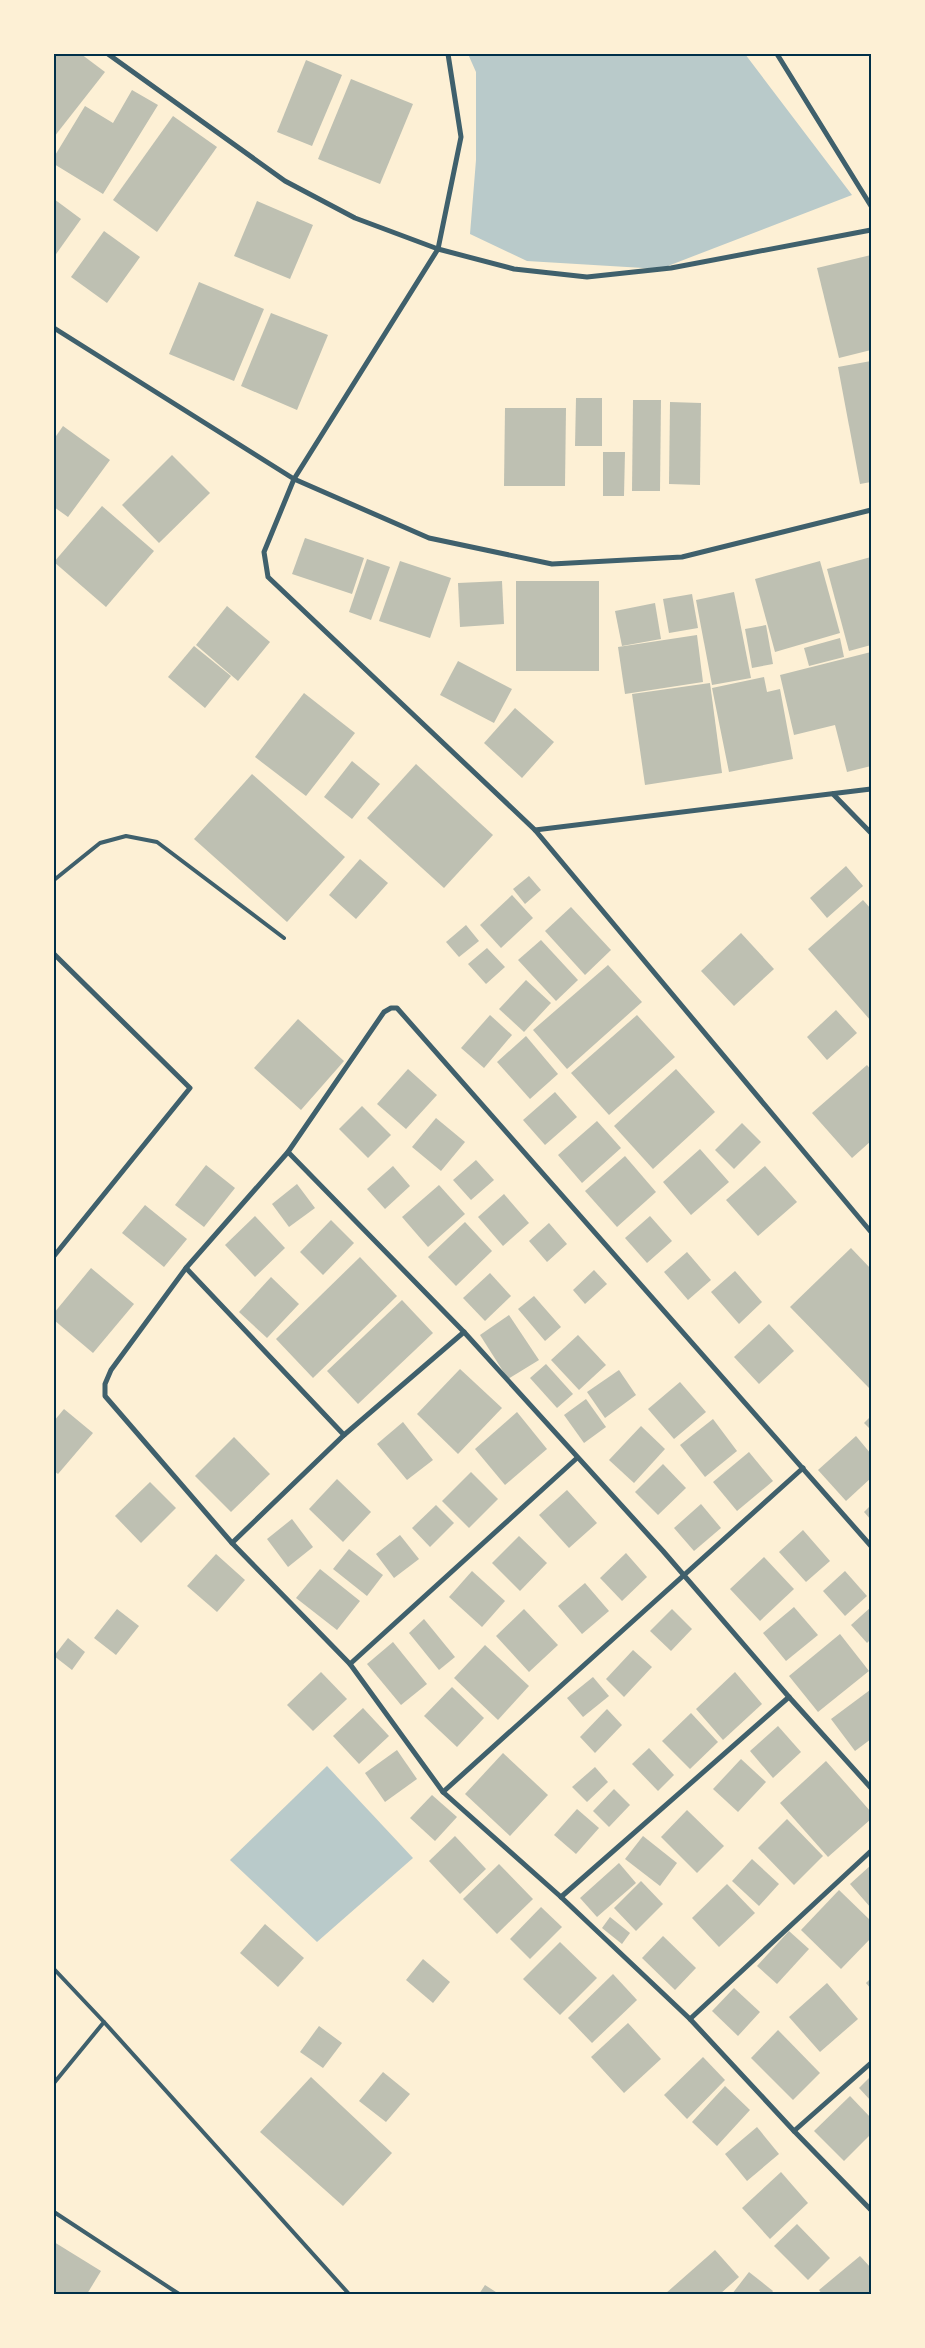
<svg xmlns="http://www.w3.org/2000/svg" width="925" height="2348" viewBox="0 0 925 2348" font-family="Inter,sans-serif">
  <rect width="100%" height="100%" fill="#fdf0d5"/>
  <g fill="#b9caca">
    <polygon points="468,54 745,54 852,195 660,269 527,261 470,234 476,160 476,72"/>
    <polygon points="327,1766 413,1858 317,1942 230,1860"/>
  </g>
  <g fill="#bec0b2">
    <polygon points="54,54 81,54 105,72 54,137"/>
    <polygon points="306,60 342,75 312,146 277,132"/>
    <polygon points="351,79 413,104 380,184 318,159"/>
    <polygon points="132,90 158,105 103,194 54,164 54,157 85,106 113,123"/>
    <polygon points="173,116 217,147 157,232 113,200"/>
    <polygon points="54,199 81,219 54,257"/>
    <polygon points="257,201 313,225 290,279 234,256"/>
    <polygon points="104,231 140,257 107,303 71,277"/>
    <polygon points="871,255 871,350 839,358 817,268"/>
    <polygon points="199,282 264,309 234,381 169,354"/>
    <polygon points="271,313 328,335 297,410 241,386"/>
    <polygon points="871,361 871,482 860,484 838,367"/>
    <polygon points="576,398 602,398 602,446 575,446"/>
    <polygon points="633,400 661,400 660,491 632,491"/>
    <polygon points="670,402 701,403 700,485 669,484"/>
    <polygon points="505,408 566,408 565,486 504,486"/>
    <polygon points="63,426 110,460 68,517 54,507 54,439"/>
    <polygon points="603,452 625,452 624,496 603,496"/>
    <polygon points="172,455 210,493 159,543 122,505"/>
    <polygon points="102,506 154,551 106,607 54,562"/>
    <polygon points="305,538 364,558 352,594 292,574"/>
    <polygon points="871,557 871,645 849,651 827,569"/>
    <polygon points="367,559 390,567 371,620 349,612"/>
    <polygon points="400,561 451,578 430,638 379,621"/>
    <polygon points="820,561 840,633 775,652 755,579"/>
    <polygon points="502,581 504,624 460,627 458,583"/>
    <rect x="516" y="581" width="83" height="90"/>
    <polygon points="734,592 751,678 712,685 696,600"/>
    <polygon points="692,594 698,628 669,633 663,599"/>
    <polygon points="655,603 661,639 622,646 615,611"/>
    <polygon points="227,606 270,642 238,681 196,645"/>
    <polygon points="766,625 773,664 752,668 745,629"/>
    <polygon points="697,635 703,682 625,694 618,647"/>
    <polygon points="840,638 844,657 809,666 804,648"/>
    <polygon points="194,646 231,676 205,708 168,677"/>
    <polygon points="871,652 871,766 847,772 835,725 794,735 780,675"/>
    <polygon points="458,661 512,689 494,723 440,695"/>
    <polygon points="764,677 767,692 780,689 793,759 729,772 712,688"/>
    <polygon points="710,683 722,773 645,785 632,694"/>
    <polygon points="304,693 355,733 306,796 255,757"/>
    <polygon points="515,708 554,742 522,778 484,743"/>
    <polygon points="352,761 380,784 352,819 324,797"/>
    <polygon points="416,764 493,835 444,888 367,818"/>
    <polygon points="252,774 345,857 287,922 194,839"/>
    <polygon points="360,859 388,883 356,919 329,895"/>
    <polygon points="846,866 863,886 827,918 810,898"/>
    <polygon points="529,876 541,890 525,904 513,889"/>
    <polygon points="512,895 533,918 501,948 480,925"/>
    <polygon points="863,900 871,909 871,1021 808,949"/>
    <polygon points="571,907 611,950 585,975 545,931"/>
    <polygon points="466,925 479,941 459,957 446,942"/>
    <polygon points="741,933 774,969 734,1006 701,971"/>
    <polygon points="541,940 578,980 556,1001 518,960"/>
    <polygon points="487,948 505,967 486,984 468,964"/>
    <polygon points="608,965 642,1002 567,1069 533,1030"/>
    <polygon points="526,980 551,1003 524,1032 499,1009"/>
    <polygon points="836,1010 857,1033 827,1060 807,1037"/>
    <polygon points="490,1015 512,1035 484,1068 461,1048"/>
    <polygon points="637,1015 675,1057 609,1115 571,1073"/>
    <polygon points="298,1019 344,1061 301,1110 254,1068"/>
    <polygon points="526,1036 558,1074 530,1099 497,1062"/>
    <polygon points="867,1065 871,1070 871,1141 852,1158 812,1113"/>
    <polygon points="408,1069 437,1095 406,1129 377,1104"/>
    <polygon points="676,1069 715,1112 653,1169 614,1126"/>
    <polygon points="555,1092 577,1117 545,1145 523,1120"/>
    <polygon points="362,1106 391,1135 368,1158 339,1129"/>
    <polygon points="436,1118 465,1142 441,1171 412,1147"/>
    <polygon points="597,1121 621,1148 582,1183 558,1155"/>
    <polygon points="742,1123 761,1142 734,1169 715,1150"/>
    <polygon points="700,1149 729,1182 691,1215 663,1182"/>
    <polygon points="625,1156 656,1192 617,1227 585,1191"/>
    <polygon points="476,1160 494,1180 471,1200 453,1180"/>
    <polygon points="206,1165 235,1188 204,1227 175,1205"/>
    <polygon points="393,1166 410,1186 385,1209 367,1189"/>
    <polygon points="765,1166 797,1202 758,1236 726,1200"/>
    <polygon points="297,1184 315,1208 289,1227 272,1204"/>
    <polygon points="439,1185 465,1214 428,1247 402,1217"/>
    <polygon points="504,1194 529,1223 503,1246 478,1217"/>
    <polygon points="145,1205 187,1239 164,1267 122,1233"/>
    <polygon points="255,1216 285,1248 255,1277 225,1245"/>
    <polygon points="650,1216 672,1241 647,1263 625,1238"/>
    <polygon points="331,1220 354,1243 323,1275 300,1252"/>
    <polygon points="465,1222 492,1251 456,1286 428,1257"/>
    <polygon points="549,1223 567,1244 547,1262 529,1241"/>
    <polygon points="851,1248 871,1269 870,1389 790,1307"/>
    <polygon points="687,1252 711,1280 688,1300 664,1272"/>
    <polygon points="360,1257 397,1296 313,1378 276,1339"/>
    <polygon points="91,1268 134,1304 93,1353 54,1320 54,1313"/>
    <polygon points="594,1270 607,1284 585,1304 573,1290"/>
    <polygon points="735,1271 762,1302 739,1324 711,1292"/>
    <polygon points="490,1273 511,1296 485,1321 463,1298"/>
    <polygon points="271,1277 299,1304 267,1338 239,1312"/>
    <polygon points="534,1296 561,1327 545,1341 518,1309"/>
    <polygon points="402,1300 433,1333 358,1404 327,1371"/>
    <polygon points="509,1315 539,1360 508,1379 480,1335"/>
    <polygon points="769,1324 794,1351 759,1384 734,1357"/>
    <polygon points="578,1335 606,1365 579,1390 551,1360"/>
    <polygon points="546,1364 573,1394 557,1408 530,1378"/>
    <polygon points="460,1369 502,1408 458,1454 417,1414"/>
    <polygon points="619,1370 636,1395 605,1418 587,1392"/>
    <polygon points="680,1382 706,1412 674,1439 648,1409"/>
    <polygon points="586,1399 606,1427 584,1443 564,1415"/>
    <polygon points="64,1409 93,1433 58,1474 54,1471 54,1421"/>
    <polygon points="517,1412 547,1449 505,1485 475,1449"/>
    <polygon points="871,1416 871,1430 864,1423"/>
    <polygon points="713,1419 737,1451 705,1477 680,1445"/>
    <polygon points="403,1422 433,1460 407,1480 377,1444"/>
    <polygon points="641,1426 665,1449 634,1483 609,1460"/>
    <polygon points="856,1436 871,1454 871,1478 846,1501 818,1470"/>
    <polygon points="234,1437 270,1474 231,1512 195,1476"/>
    <polygon points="749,1452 773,1481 737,1511 713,1482"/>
    <polygon points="663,1464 686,1488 658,1515 635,1492"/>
    <polygon points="471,1472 498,1499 469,1528 442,1501"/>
    <polygon points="337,1479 371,1512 343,1542 309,1509"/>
    <polygon points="150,1482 176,1508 141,1543 115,1516"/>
    <polygon points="567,1490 597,1523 569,1548 539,1515"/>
    <polygon points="701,1504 721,1528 694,1551 674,1528"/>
    <polygon points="436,1505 454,1523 430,1547 412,1528"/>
    <polygon points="871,1505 871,1520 864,1512"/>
    <polygon points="292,1519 313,1547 288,1567 267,1539"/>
    <polygon points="803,1530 830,1561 806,1582 779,1552"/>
    <polygon points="400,1535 419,1559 394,1578 376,1554"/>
    <polygon points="519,1536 547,1563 520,1591 492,1563"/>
    <polygon points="349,1549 383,1575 367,1596 333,1569"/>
    <polygon points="626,1553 647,1577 622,1601 600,1578"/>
    <polygon points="216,1554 245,1580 217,1612 187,1586"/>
    <polygon points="764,1557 794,1589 760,1621 730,1589"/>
    <polygon points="320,1569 360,1601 337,1630 296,1598"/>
    <polygon points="472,1571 505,1601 482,1627 449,1597"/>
    <polygon points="845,1571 867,1596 845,1616 823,1591"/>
    <polygon points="585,1583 609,1611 582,1634 558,1606"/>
    <polygon points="794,1607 818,1635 786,1661 763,1633"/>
    <polygon points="871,1607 871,1639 867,1643 851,1625"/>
    <polygon points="117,1609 139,1626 116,1655 94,1638"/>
    <polygon points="524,1609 558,1645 529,1672 496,1636"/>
    <polygon points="672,1609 692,1629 671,1651 650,1631"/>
    <polygon points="424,1619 455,1657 439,1670 409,1633"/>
    <polygon points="840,1634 869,1671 818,1712 789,1676"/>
    <polygon points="68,1638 85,1652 72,1670 54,1656"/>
    <polygon points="393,1642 427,1684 401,1705 367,1664"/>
    <polygon points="485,1645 529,1686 498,1720 454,1678"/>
    <polygon points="633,1650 652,1667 624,1697 606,1679"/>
    <polygon points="321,1672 347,1699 313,1731 287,1705"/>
    <polygon points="735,1672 762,1704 723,1740 696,1709"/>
    <polygon points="593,1677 609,1696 583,1717 567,1698"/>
    <polygon points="452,1687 484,1718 457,1747 424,1716"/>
    <polygon points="870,1690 871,1739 855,1751 831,1719"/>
    <polygon points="363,1708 389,1736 359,1764 333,1736"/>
    <polygon points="607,1709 622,1725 595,1753 580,1737"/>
    <polygon points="691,1713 718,1742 690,1769 662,1741"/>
    <polygon points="778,1726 801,1752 773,1778 750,1751"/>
    <polygon points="649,1748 674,1775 658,1791 632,1764"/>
    <polygon points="397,1750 417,1779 385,1802 365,1773"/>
    <polygon points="503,1753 548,1795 510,1836 465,1794"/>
    <polygon points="741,1759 766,1782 738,1812 713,1789"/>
    <polygon points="826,1761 871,1812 871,1819 828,1857 780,1803"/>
    <polygon points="595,1767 608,1782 587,1802 572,1787"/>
    <polygon points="614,1789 630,1805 609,1827 593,1811"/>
    <polygon points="432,1795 457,1817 435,1841 410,1818"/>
    <polygon points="577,1809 599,1828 576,1854 554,1835"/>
    <polygon points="687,1810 724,1846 697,1873 661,1837"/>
    <polygon points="787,1819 823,1856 794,1885 758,1848"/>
    <polygon points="455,1836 486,1869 460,1894 429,1861"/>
    <polygon points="643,1836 677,1863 660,1886 625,1859"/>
    <polygon points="752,1859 779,1884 759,1906 732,1881"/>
    <polygon points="619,1863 636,1883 597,1917 580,1898"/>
    <polygon points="499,1864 533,1899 497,1934 463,1899"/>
    <polygon points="871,1865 871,1908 850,1884"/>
    <polygon points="641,1881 663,1904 636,1931 614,1908"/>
    <polygon points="727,1884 755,1913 719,1947 692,1918"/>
    <polygon points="839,1890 871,1921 871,1938 841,1969 801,1930"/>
    <polygon points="541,1907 562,1927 530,1959 510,1939"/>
    <polygon points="610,1917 630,1933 622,1944 602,1928"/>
    <polygon points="265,1924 304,1958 278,1987 240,1953"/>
    <polygon points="789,1931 809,1949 777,1984 757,1966"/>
    <polygon points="663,1936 696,1968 675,1990 642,1958"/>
    <polygon points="560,1942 597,1978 560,2015 523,1979"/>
    <polygon points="423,1959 450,1982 433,2003 406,1980"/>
    <polygon points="613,1974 637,2000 592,2043 568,2018"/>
    <polygon points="871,1978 871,1989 866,1983"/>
    <polygon points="827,1983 858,2019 820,2052 789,2017"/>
    <polygon points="734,1988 760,2012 738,2036 712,2011"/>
    <polygon points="628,2023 661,2059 624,2093 591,2057"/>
    <polygon points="319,2026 342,2043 323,2068 300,2052"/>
    <polygon points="778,2030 820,2073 793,2100 751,2058"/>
    <polygon points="703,2057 725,2080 687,2119 664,2095"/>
    <polygon points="383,2072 410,2094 386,2122 359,2101"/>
    <polygon points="871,2076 871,2101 859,2088"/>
    <polygon points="311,2077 392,2153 343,2206 260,2132"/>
    <polygon points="725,2086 750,2110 717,2146 692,2122"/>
    <polygon points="850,2096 871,2118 871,2134 844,2161 814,2131"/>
    <polygon points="757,2127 779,2154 747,2181 725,2154"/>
    <polygon points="781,2172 808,2203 770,2239 742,2208"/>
    <polygon points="797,2224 830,2258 808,2280 774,2246"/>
    <polygon points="54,2242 101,2271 87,2294 54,2294"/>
    <polygon points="715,2250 739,2277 720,2294 665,2294"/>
    <polygon points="860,2256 871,2268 871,2294 822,2294 819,2290"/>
    <polygon points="749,2272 773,2291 771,2294 732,2294"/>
    <polygon points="485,2285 499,2294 479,2294"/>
  </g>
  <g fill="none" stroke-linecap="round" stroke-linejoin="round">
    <g stroke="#3f606c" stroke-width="4">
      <polyline points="54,880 100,843 126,836 157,842 284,938"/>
      <polyline points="54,1969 104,2022 54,2083"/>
      <polyline points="104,2022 349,2294"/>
      <polyline points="54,2212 179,2294"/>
    </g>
    <g stroke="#3f606c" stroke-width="5">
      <polyline points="108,54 285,181 355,218 438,249 514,269 587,277 671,268 871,230"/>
      <polyline points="448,54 461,137 438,249 294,479 264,552 268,577 535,830 871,1232"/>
      <polyline points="777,54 871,206"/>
      <polyline points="54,328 294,479 429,538 552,564 682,557 871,510"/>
      <polyline points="833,794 871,833"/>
      <polyline points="535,830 871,789"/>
      <polyline points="54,954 190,1088 54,1256"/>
      <polyline points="288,1152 464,1332 663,1551 789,1697 871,1788"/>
      <polyline points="186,1268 344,1435"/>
      <polyline points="232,1543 344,1435 464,1332"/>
      <polyline points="871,1546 397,1008 391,1008 384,1012 288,1152 186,1268 111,1370 105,1384 105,1396 232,1543 350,1664 443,1792 561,1897 690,2019 794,2131 871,2210"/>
      <polyline points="350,1664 577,1458"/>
      <polyline points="443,1792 803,1468"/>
      <polyline points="561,1897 789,1697"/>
      <polyline points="690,2019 871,1851"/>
      <polyline points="794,2131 871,2063"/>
    </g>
  </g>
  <rect width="925" height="2348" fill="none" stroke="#fdf0d5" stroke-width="110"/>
  <rect x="55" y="55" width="815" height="2238" fill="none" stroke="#003049" stroke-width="2"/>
</svg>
